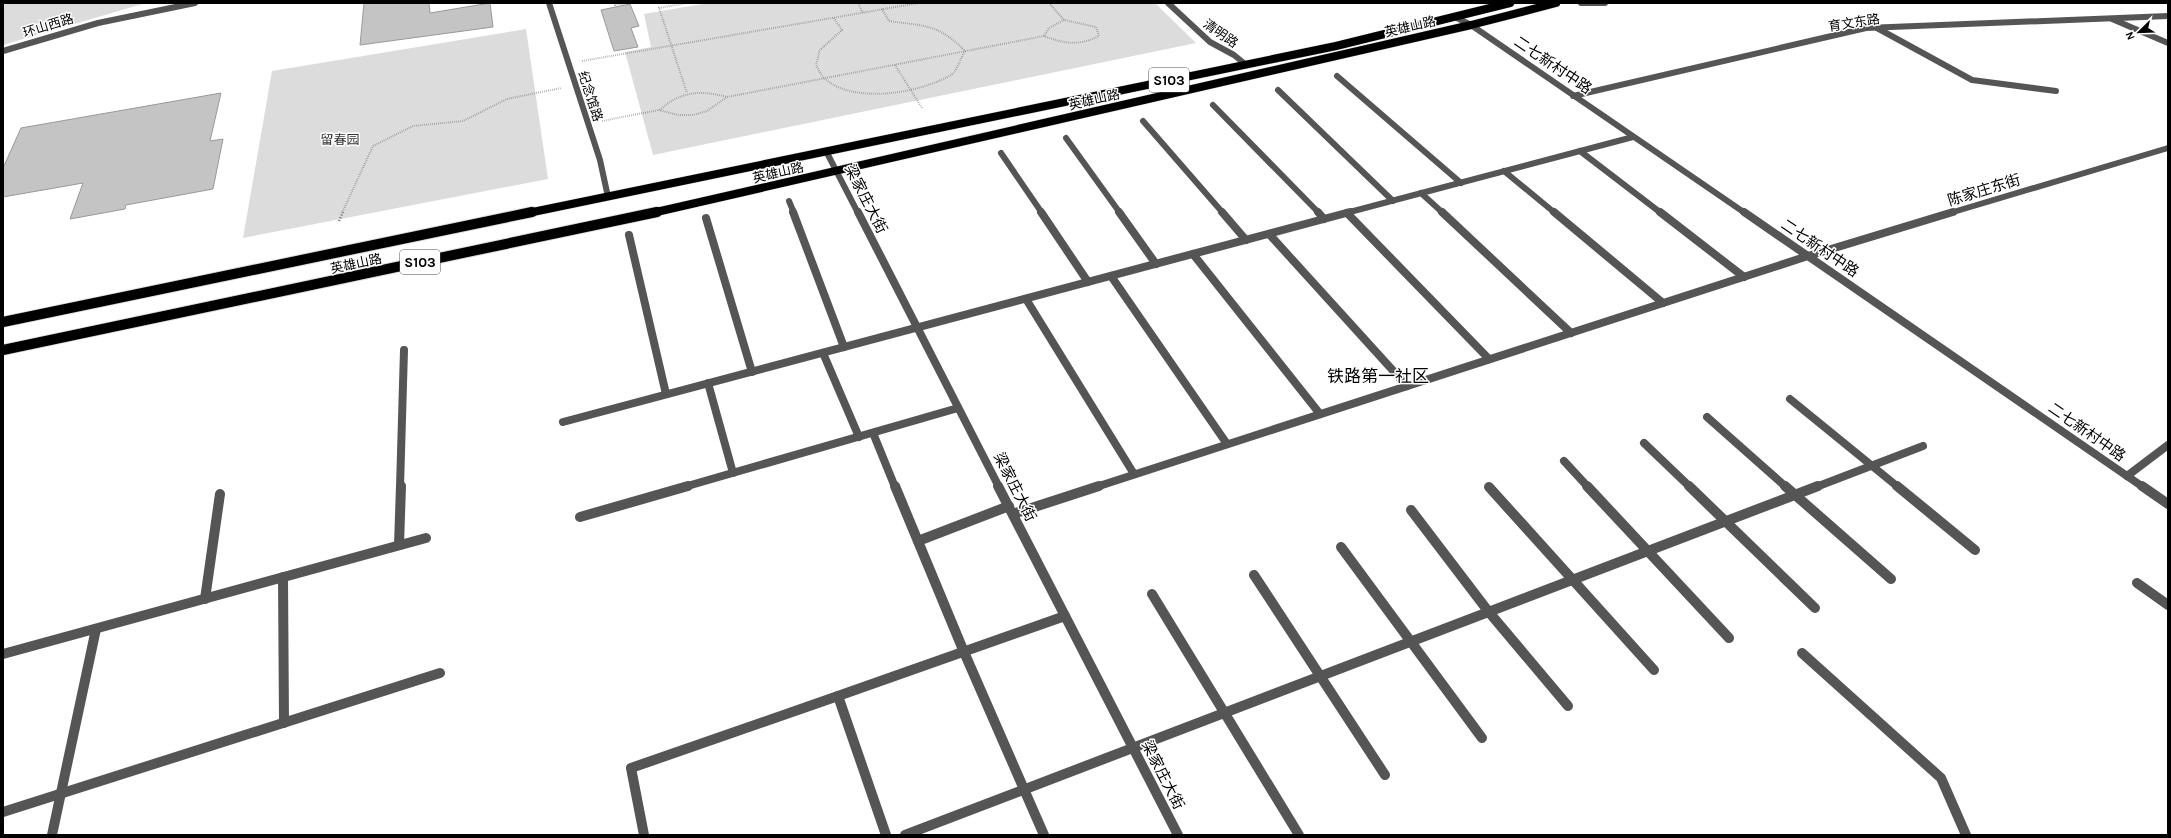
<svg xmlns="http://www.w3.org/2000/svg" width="2171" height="838" viewBox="0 0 2171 838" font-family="Karla,'Noto Sans SC',sans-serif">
  <rect width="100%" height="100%" fill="#fff"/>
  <g fill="#dcdcdc">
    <polygon points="3,3 146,3 3,45"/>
    <polygon points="708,3 1155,3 1196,43 653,155 625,52 651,47 644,14"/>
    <polygon points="526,29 548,179 243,238 272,71"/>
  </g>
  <g fill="#c4c4c4" stroke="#999">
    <polygon points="364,3 429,3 430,13 490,3 493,27 360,45"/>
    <polygon points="630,4 639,26 631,28 638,47 614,51 601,10"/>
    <polygon points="221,93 210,141 223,139 213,189 126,205 125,209 70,219 83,183 3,197 3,168 21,128"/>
  </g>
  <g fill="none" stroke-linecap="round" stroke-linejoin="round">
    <defs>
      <g id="primary-far1">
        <polyline points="528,213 1336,46 1510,3"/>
        <polyline points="652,213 1471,25 1556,3"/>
      </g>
      <g id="primary">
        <polyline points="3,322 532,212"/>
        <polyline points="3,350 657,212"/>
      </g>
    </defs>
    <use href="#primary-far1" stroke="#dbdbdb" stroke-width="9"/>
    <use href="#primary" stroke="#dbdbdb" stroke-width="12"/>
    <g stroke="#777" stroke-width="2" stroke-dasharray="0.5 1.5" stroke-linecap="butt">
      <polyline points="614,3 615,5 627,3"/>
      <polyline points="687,3 659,8 687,93"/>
      <polyline points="858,3 863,13"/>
      <path d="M834 18 842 30 820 50 816 65C818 69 821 75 824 78 853 105 920 93 951 75 957 71 961 57 965 51 939 24 924 26 889 21L882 9"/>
      <polyline points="1044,36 1049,28 1064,20"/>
      <polyline points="582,61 919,3"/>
      <polyline points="895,65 922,108"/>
      <path d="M660 110C680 91 701 90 727 97"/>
      <path d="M602 121 659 110 678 115H693L707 111 727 97 1044 36C1065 44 1079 46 1099 36L1096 27 1064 20 1049 3"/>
      <polyline points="342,213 373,146 413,126 463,121 507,99 561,88"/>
    </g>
    <polyline stroke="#777" stroke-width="2.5" stroke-dasharray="1 2" stroke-linecap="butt" points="339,221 343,212"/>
    <g stroke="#555" stroke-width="6">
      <polyline points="2112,19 2168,43"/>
      <polyline points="1337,76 1461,183"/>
      <polyline points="1278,90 1393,201"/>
      <polyline points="1213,105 1319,213"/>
      <polyline points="1143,121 1223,213"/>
      <polyline points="1066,138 1120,213"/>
      <polyline points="1580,151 1661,213"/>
      <polyline points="1001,153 1042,213"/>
      <polyline points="1504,171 1555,213"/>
      <polyline points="1421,193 1443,213"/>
      <polyline points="789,201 794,213"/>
    </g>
    <g stroke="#555" stroke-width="8">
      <polyline points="793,212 844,347"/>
      <polyline points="1041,212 1088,282"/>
      <polyline points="1119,212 1156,264"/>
      <polyline points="1222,212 1246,240"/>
      <polyline points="1318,212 1324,219"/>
      <polyline points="1442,212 1571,333"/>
      <polyline points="1554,212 1663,303"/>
      <polyline points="1660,212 1744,277"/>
      <polyline points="1347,213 1489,359"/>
      <polyline points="706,218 752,372"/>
      <polyline points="1269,234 1407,386"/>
      <polyline points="629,235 666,394"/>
      <polyline points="1193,254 1320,414"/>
      <polyline points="1111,276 1227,444"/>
      <polyline points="1026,299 1134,474"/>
      <polyline points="823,353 859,437"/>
      <polyline points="708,383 733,473"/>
    </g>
    <g stroke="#555" stroke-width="10">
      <polyline points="2137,583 2168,605"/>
      <polyline points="1802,653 1941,778 1966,835"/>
    </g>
    <g stroke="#555" stroke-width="6">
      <polyline points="549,3 600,160 608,197"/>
      <polyline points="1168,3 1210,42 1234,55 1245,64"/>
      <polyline points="1877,28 1972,80 2056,91"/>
      <polyline points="3,51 98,23 195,3"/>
      <polyline points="1573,96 1866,28 2168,16"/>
      <polyline points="1346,213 1633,137"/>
      <polyline points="1950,213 2168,148"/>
    </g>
    <g stroke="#555" stroke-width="8">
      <polyline points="1790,399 1898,487"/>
      <polyline points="1707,417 1786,487"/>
      <polyline points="563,422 1350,212"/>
      <polyline points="873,433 895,487"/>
      <polyline points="1644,443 1690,487"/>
      <polyline points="1564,461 1588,487"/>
      <polyline points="400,487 404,350"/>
      <polyline points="684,487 958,408"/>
      <polyline points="1096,487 1808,256 1953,212"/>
      <polyline points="1816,487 1923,446"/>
    </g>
    <g stroke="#555" stroke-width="10">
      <polyline points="895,486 964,652 1044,835"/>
      <polyline points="1587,486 1729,638"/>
      <polyline points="1689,486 1815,608"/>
      <polyline points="1785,486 1891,579"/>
      <polyline points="1897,486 1975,550"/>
      <polyline points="1489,487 1654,670"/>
      <polyline points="1411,510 1488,611 1568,706"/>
      <polyline points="1013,514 1099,486"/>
      <polyline points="580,517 688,486"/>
      <polyline points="918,541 1009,506"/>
      <polyline points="399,545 401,486"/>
      <polyline points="1341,547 1482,738"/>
      <polyline points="1254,575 1385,775"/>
      <polyline points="283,577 284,723"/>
      <polyline points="1152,594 1299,835"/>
      <polyline points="205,599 220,494"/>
      <polyline points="3,654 426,538"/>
      <polyline points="838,696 1065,616"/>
      <polyline points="3,812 440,673"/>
      <polyline points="52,835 96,629"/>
      <polyline points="644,835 631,768 838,696 886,835"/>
      <polyline points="905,835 1818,486"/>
    </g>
    <g stroke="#555" stroke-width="6">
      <polyline points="1581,3 1605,3"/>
      <polyline points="1455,17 1471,25 1745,213"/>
      <polyline points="826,151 858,213"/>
    </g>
    <g stroke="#555" stroke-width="8">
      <polyline points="858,212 999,487"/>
      <polyline points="1744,212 2143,487"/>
      <polyline points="2127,476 2168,445"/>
    </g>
    <g stroke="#555" stroke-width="10">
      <polyline points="998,486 1178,835"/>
      <polyline points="2142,486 2168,504"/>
    </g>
    <use href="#primary-far1" stroke="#000" stroke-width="8"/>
    <use href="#primary" stroke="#000" stroke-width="10"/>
  </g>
  <g text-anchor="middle" stroke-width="3" stroke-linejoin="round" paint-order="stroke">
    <g font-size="13" fill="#000" stroke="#fff">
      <text transform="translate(1854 22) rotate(-9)" y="5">育文东路</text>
      <text transform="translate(48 25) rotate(-17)" y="5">环山西路</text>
      <text transform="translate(1410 26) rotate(-13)" y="5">英雄山路</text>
      <text transform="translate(1221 33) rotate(35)" y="5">清明路</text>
      <text transform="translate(591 96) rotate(72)" y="5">纪念馆路</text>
      <text transform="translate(1094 99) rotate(-13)" y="5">英雄山路</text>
      <text transform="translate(778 172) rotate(-13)" y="5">英雄山路</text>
      <text transform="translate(356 263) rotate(-12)" y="5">英雄山路</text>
    </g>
    <g font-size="13" fill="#333" stroke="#fff">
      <text x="340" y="144">留春园</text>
    </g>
    <g fill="#fff" stroke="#4c4c4c" stroke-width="1">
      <rect x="1149" y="68" width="40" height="24" rx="3"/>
      <rect x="400" y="250" width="40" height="24" rx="3"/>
    </g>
    <g font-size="14" font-weight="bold" fill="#000">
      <text x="1169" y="85">S103</text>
      <text x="420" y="267">S103</text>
    </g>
    <g font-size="15" fill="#000" stroke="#fff">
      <text transform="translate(1553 65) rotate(34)" y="5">二七新村中路</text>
      <text transform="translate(1984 190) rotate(-17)" y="5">陈家庄东街</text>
      <text transform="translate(866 199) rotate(63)" y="5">梁家庄大街</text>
      <text transform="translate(1820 248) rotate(34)" y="5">二七新村中路</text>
      <text transform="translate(2087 432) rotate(35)" y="5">二七新村中路</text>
      <text transform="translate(1015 487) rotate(63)" y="5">梁家庄大街</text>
      <text transform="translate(1163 775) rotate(63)" y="5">梁家庄大街</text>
    </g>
    <g font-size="17" fill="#000" stroke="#fff">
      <text x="1378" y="382">铁路第一社区</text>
    </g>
  </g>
  <rect width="2171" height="838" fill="none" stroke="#000000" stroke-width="8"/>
  <g transform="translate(2139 32) rotate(247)" stroke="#ffffff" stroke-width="3" paint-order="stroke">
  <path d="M0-3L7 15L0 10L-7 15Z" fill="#000000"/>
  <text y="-6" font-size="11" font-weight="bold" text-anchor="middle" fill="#000000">N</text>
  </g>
</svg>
